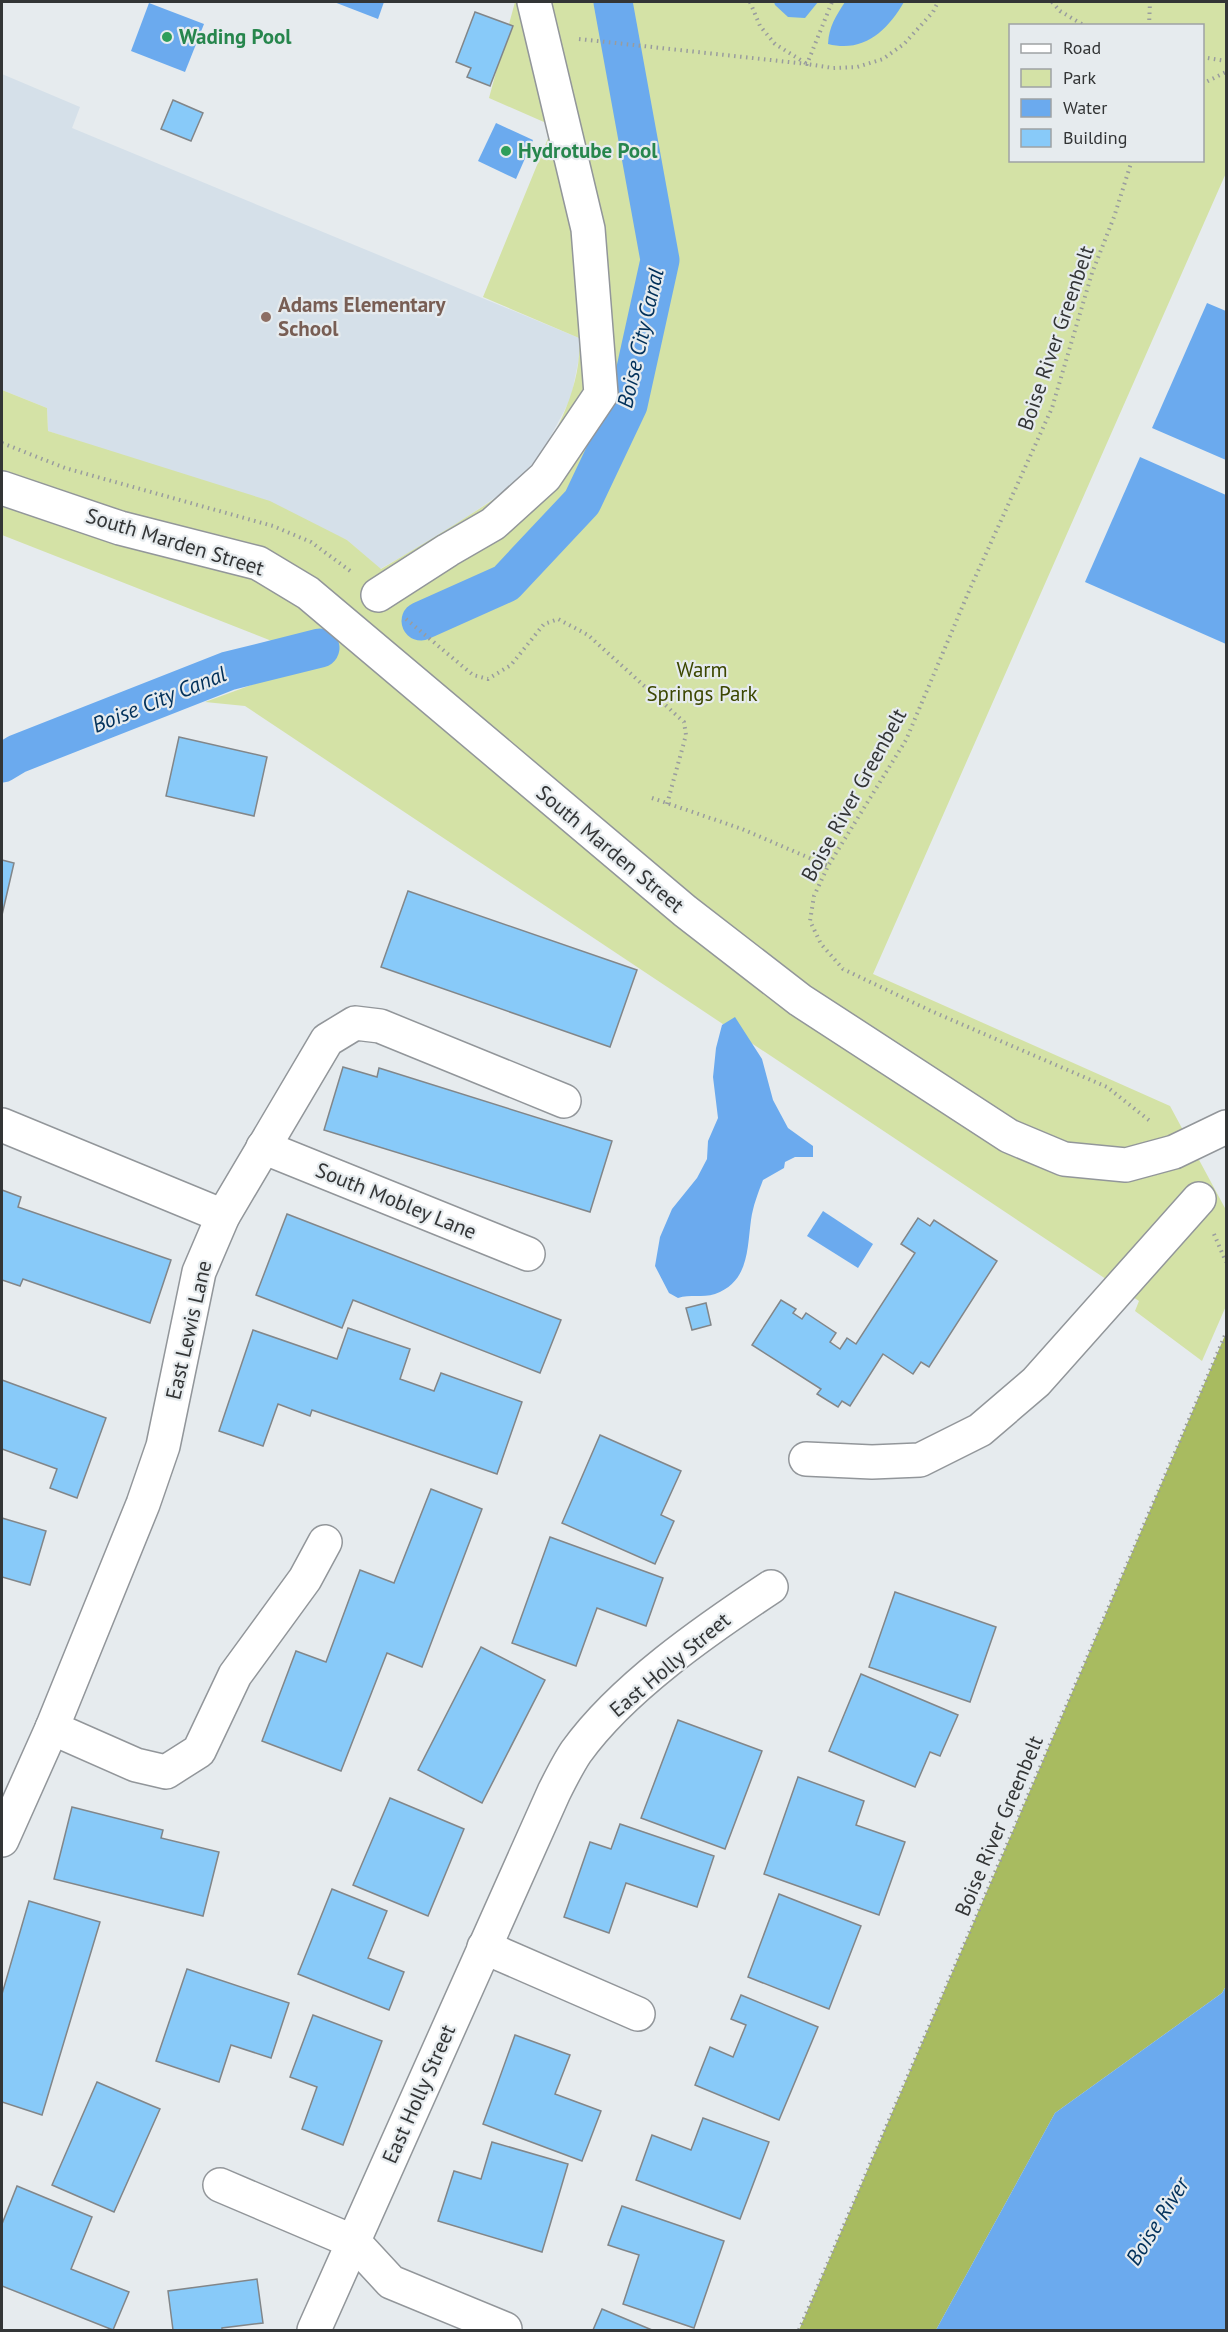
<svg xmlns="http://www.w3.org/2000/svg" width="1228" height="2332" viewBox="0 0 1228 2332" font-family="'PT Sans',sans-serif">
  <rect width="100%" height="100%" fill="#e6ebee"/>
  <polygon fill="#d5e0e9" points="2,74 80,107 72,128 579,338 580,353 571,398 545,447 523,476 496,497 445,532 380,569 347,540 247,497 48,431 47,408 2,390"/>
  <path fill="#d4e2a6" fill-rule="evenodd" d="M515 2H1226V173L873 974 1170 1106 1226 1210V1306L1202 1361 1135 1311 1139 1301 245 706 205 702 320 660 2 535V390L47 408 48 431 270 501 347 540 381 569C414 549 447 530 479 509 494 499 511 489 524 476 555 443 583 383 579 338L483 297 553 126 489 98ZM1010 26H1202V160H1010Z"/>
  <polygon fill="#a8bb60" points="1226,1333 1226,1986 1222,1993 1055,2113 936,2330 799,2330"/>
  <g fill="#6baaee">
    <polygon points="334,2 384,2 378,19"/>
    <polygon points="774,2 818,2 805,18 788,17 775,5"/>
    <path d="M845 2H904C887 31 864 53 828 44 829 26 836 16 845 2Z"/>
    <polygon points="149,3 204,24 185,72 131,51"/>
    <polygon points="496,123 533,140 516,179 478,161"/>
    <polygon points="1207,303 1226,311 1226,460 1152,428"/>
    <polygon points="1140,457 1226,495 1226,644 1085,582"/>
    <path d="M735 1017 762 1059 773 1100 788 1128 813 1146V1157H795L785 1162 784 1168 763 1180C758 1193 753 1206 751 1220 747 1249 749 1282 715 1294 702 1298 690 1294 678 1298L669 1293 655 1266 660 1237 672 1209 697 1178 707 1159 708 1141 718 1118 713 1077 716 1048 722 1025Z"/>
    <polygon points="823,1211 873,1244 858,1268 807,1236"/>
    <polygon points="1226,1986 1226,2330 936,2330 1055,2113 1222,1993"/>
  </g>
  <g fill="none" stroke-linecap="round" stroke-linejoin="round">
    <g stroke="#6baaee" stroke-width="39">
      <polyline points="421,621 506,583 582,502 628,405 660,260 613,2"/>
      <polyline points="2,763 17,754 228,671 320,648"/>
    </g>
  </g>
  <g fill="#88caf9" stroke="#828689" stroke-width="1.5">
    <polygon points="475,12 513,26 490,86 467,77 471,68 456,62"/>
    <polygon points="173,100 203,113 191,141 161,129"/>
    <polygon points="179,737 267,757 254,816 166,796"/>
    <polygon points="2,860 14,863 2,915"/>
    <polygon points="408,891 637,970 610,1047 381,967"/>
    <polygon points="343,1067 377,1077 379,1068 612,1141 590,1212 324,1130"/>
    <polygon points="2,1190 21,1197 18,1207 171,1260 150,1323 23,1279 20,1286 2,1280"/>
    <polygon points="287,1214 561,1320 540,1373 353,1300 342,1328 256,1295"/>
    <polygon points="918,1218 930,1226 934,1220 997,1261 929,1367 921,1362 913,1374 883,1354 850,1406 842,1401 838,1407 817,1394 821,1389 752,1345 781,1300 796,1309 793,1313 802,1319 806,1313 836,1333 830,1342 840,1349 847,1338 856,1344 915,1253 901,1244"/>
    <polygon points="706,1303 711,1325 692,1330 686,1308"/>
    <polygon points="348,1328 410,1349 400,1379 434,1391 441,1373 522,1402 497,1474 312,1410 310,1416 278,1404 263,1446 219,1431 253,1330 337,1359"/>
    <polygon points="2,1380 106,1418 77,1498 50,1488 57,1469 2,1449"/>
    <polygon points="600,1435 681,1471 661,1515 674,1521 655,1564 562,1523"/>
    <polygon points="431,1489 482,1509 422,1667 387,1653 341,1771 262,1741 296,1651 326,1662 360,1570 394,1583"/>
    <polygon points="2,1518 46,1531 30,1585 2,1577"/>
    <polygon points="550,1537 663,1578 646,1626 597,1608 576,1666 512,1643"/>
    <polygon points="895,1592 996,1627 970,1702 869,1667"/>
    <polygon points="481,1647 545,1680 482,1803 418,1770"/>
    <polygon points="861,1674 958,1715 940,1756 930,1752 915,1787 829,1751"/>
    <polygon points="678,1720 762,1751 725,1849 641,1818"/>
    <polygon points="798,1777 864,1801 856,1825 905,1842 879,1915 764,1874"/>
    <polygon points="390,1798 464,1829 428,1916 353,1885"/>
    <polygon points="72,1807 163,1830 161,1838 219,1852 203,1916 54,1879"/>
    <polygon points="620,1824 714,1856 697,1907 626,1883 609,1933 564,1917 590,1842 611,1849"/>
    <polygon points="332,1889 387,1911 368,1958 404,1972 389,2010 298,1974"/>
    <polygon points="779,1894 861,1926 829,2009 748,1977"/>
    <polygon points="29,1901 100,1922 42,2115 2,2102 2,1994"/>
    <polygon points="187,1969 289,2003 271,2058 231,2045 219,2082 156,2061"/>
    <polygon points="741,1995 818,2027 779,2120 695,2085 710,2047 733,2057 746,2025 731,2019"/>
    <polygon points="313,2015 382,2041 343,2145 302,2129 317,2087 290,2077"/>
    <polygon points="515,2035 570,2055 555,2094 601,2111 582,2161 483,2124"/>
    <polygon points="97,2082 160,2109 114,2212 52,2185"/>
    <polygon points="703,2118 769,2142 740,2219 636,2180 652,2135 691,2150"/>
    <polygon points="492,2142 568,2164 542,2252 438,2221 454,2171 481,2179"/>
    <polygon points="17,2186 92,2217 71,2269 129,2292 113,2330 2,2286 2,2224"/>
    <polygon points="622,2206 724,2241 694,2328 623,2304 639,2255 608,2245"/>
    <polygon points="257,2279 263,2323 222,2328 222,2330 173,2330 168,2291"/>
    <polygon points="602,2309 652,2330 593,2330"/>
  </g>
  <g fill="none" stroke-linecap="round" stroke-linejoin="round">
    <defs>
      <g id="minor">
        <polyline points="2,488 120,528 258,563 308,593 685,911 800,1000 1009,1136 1064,1159 1126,1165 1174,1152 1226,1127"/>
        <polyline points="378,595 448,550 493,524 545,477 601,394 588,229 534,2"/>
        <polyline points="2,1125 223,1216"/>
        <polyline points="263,1147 528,1254"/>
        <polyline points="806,1459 872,1462 920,1460 980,1430 1036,1382 1199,1199"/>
        <polyline points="52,1728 136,1765 166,1772 199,1751 235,1675 305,1579 325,1542"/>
        <polyline points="2,1840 52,1728 143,1504 163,1446 199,1272 223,1216 327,1040 355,1023 380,1026 564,1101"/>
        <polyline points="484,1947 638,2014"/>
        <polyline points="220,2185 354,2242 391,2282 505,2329"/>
        <path d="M314 2330 554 1792C561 1778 568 1764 576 1752 622 1688 706 1630 771 1587"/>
      </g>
    </defs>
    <use href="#minor" stroke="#92969a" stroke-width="36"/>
    <g stroke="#999c9e" stroke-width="4" stroke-dasharray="1.5 4.5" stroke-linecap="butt">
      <polyline points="750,2 760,26 775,44 807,64 833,68 857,67 883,59 904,44 933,12 938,2"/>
      <polyline points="1052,2 1060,11 1085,26"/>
      <polyline points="1149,26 1150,2"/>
      <polyline points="579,39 807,64 832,2"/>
      <polyline points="1202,57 1226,61"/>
      <polyline points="1202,84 1226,72"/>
      <polyline points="1132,160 1114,217 1092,273 1052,408 969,591 906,740 828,866 814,896 810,921 821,944 843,969 931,1011 1107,1087 1150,1121"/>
      <polyline points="2,443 65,468 273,526 311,542 353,573"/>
      <polyline points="406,619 473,675 488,679 511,665 544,624 558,619 588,635 684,722 686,735 667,804"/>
      <polyline points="652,798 742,829 828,866"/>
      <polyline points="1214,1234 1226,1262"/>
      <polyline points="799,2330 1226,1333"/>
    </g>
    <use href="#minor" stroke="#fff" stroke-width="33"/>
  </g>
  <g fill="#2e9e5b" stroke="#e6ebee" stroke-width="2">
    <circle cx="167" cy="37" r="6"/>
    <circle cx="506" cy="151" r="6"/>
  </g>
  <circle fill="#8d6e63" stroke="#e6ebee" stroke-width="2" cx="266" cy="317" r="6"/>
  <g text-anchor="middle" stroke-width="4.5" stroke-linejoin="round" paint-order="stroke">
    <g font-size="21" font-weight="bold" fill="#27864d" stroke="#e6ebee" text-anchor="start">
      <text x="179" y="44">Wading Pool</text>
      <text x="518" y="158">Hydrotube Pool</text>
    </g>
    <g font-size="21" font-weight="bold" fill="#785e54" stroke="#e6ebee" text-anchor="start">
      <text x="278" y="312">Adams Elementary<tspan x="278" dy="24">School</tspan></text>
    </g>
    <g font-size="21" fill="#333536" stroke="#e6ebee">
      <text transform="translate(1056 338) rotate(-71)" y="7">Boise River Greenbelt</text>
      <text transform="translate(175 542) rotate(17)" y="7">South Marden Street</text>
      <text transform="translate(854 795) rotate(-61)" y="7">Boise River Greenbelt</text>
      <text transform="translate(610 849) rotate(40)" y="7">South Marden Street</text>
      <text transform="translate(396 1201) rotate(22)" y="7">South Mobley Lane</text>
      <text transform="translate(189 1330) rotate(-77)" y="7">East Lewis Lane</text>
      <text transform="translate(670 1665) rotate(-40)" y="7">East Holly Street</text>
      <text transform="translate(999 1826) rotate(-67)" y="7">Boise River Greenbelt</text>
      <text transform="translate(419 2094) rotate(-66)" y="7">East Holly Street</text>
    </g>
    <g font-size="21" fill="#3c4700" stroke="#e6ebee">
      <text x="702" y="677">Warm<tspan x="702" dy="24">Springs Park</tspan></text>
    </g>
    <g font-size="22" font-style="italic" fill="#00305a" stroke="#e6ebee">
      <text transform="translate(640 338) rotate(-77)" y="8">Boise City Canal</text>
      <text transform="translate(159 699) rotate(-22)" y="8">Boise City Canal</text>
      <text transform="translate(1157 2221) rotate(-58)" y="8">Boise River</text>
    </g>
  </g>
  <rect width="1228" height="2332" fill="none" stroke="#333536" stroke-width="6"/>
  <rect x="1009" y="24" width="195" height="138" fill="#e6ebee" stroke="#9ea2a4" stroke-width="1.5"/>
  <rect x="1021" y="44" width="30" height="9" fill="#ffffff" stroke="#9ea2a4" stroke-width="1.5"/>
  <text x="1063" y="54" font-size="18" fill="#333536">Road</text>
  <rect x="1021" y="69" width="30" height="18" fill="#d4e2a6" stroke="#9ea2a4" stroke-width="1.5"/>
  <text x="1063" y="84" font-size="18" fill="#333536">Park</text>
  <rect x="1021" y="99" width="30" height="18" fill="#6baaee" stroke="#9ea2a4" stroke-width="1.5"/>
  <text x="1063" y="114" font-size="18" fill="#333536">Water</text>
  <rect x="1021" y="129" width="30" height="18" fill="#88caf9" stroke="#9ea2a4" stroke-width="1.5"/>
  <text x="1063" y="144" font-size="18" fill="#333536">Building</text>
</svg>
